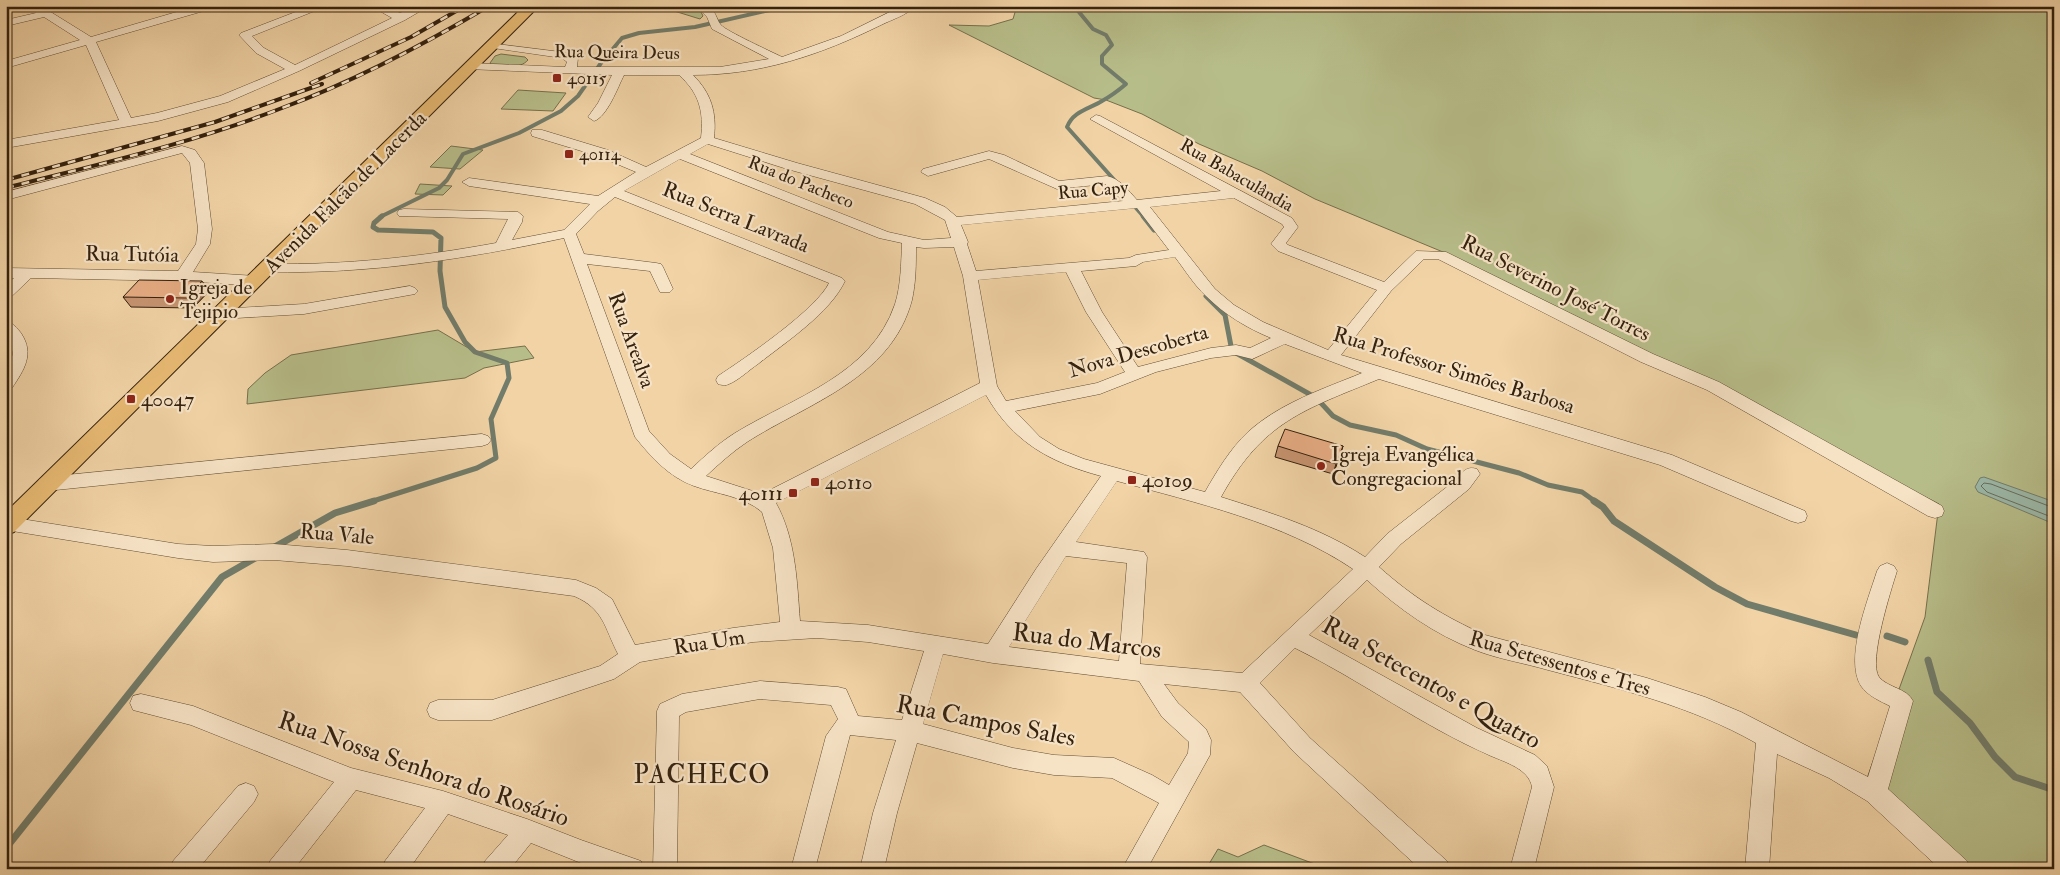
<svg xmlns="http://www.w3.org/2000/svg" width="2060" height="875" viewBox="0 0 2060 875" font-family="'IM FELL Double Pica',serif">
  <rect width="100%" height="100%" fill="#f1d3a6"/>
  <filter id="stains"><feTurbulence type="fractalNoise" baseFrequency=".004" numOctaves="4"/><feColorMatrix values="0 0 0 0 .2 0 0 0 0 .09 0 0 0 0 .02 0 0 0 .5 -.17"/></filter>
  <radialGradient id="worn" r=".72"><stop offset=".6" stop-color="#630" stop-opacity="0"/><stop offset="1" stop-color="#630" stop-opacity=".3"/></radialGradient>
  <g fill="#b7bd89" stroke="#766f4c">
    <polygon points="658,6 698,6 703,16 700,19"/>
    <polygon points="1013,6 2054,6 2054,869 1968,869 1866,781 1925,617 1939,504 1443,252 1315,199 1262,171 1199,144 1142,114 1106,100 1094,98 949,25 989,26 1013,19 1016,9"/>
    <path d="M501 54 525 57 528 60C519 70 505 65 492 65L490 63 495 56Z"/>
    <polygon points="518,90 566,93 553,111 501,109"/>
    <polygon points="451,146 483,150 460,169 430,167"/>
    <polygon points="420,184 452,186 443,195 415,194"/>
    <polygon points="438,330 475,352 525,346 534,358 484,368 465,378 247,404 248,389 265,373 291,355"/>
    <polygon points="1264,845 1328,869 1206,869 1218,849 1238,857"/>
  </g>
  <polygon fill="#9bb8a8" stroke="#727c6a" points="1984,477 2049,500 2054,507 2054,524 1978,492 1975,487 1980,478"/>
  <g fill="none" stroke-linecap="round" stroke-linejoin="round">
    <polyline stroke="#686c5b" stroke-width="1" points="2054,508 1991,484 1984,483 1981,486 1987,492 2054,518"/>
    <g stroke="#727c6a" stroke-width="4">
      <path d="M1074 6 1093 29 1106 35 1112 45 1102 56V64L1126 84C1119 90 1111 96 1102 101 1089 109 1073 111 1067 127L1117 183"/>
      <polyline points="1136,208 1144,217"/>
      <polyline points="380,217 439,188 447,180 463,154 519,133 561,111 578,96 601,63 622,38 639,33 695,27 787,6"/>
    </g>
    <g stroke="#727c6a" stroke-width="5">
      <polyline points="1143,216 1154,230"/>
      <polyline points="1206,296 1225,315 1231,346 1236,353 1313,396"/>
      <polyline points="1321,403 1333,416 1350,425 1396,435 1427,449 1519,473 1548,485 1582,492 1596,502"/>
      <polyline points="370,502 477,468 496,458 491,419 509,378 507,363 475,352 465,342 445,307 440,271 441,238 433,232 378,230 373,227 374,223 382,216"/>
    </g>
    <g stroke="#727c6a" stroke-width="7">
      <polyline points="1594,501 1603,507 1614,521 1715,587 1747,604 1856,635"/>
      <polyline points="273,548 335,513 374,501"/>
      <polyline points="1887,636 1905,642"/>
      <polyline points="1928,660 1937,692 1970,723 1995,757 2015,777 2054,790"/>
      <polyline points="6,848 222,577 257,557"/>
    </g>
    <defs>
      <g id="minor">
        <polygon points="28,6 41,6 91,37 197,6 215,6 214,8 96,42 131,118 157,113 220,96 285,69 256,53 239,35 241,33 311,6 327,6 252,36 264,48 295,65 392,18 371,6 385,6 400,13 415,6 429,6 405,20 299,71 228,102 158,121 6,148 6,140 119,120 86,45 6,68 6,61 80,40 44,17 6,26 6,20 36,13"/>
        <polygon points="496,6 519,6 530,9 531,11 526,14 497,8"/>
        <path d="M902 6 914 7C907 15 891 20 881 25 820 55 761 75 693 75 711 93 717 112 714 138L797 163 925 198 945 207 957 217 1123 201 1105 184 1057 189 989 159 928 176 921 172 923 169 989 151 1004 155 1059 181 1107 176C1120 179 1128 190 1137 200L1221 191 1090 119 1096 115 1100 116 1292 218 1298 227 1286 243 1288 245 1384 282 1416 251 1446 252 1653 354 1719 382 1942 506 1944 511 1942 516 1935 518 1928 516 1707 390 1641 362 1438 259H1424L1391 291 1341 355 1672 455 1805 511 1807 516 1805 521 1798 523 1791 521 1660 465 1379 379C1304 410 1263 421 1221 497 1271 513 1321 528 1365 557L1387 534 1457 479C1463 471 1467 466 1477 469L1480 474 1469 489 1401 544 1379 567C1414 598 1443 616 1485 635L1647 678 1705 697 1741 712 1868 777 1890 706C1880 701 1868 696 1861 686 1844 659 1868 600 1877 571L1880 566 1887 563 1894 566 1897 571C1891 590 1868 662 1879 677 1888 688 1907 688 1913 701L1888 789 1967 861 1970 869H1940L1867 801 1829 778 1777 754 1769 869H1745L1756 743C1691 706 1620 689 1548 670 1524 663 1498 659 1475 650 1434 634 1399 609 1367 580L1309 635 1477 728 1535 755 1547 766 1554 787 1534 869H1510L1532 787C1529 769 1505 762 1491 756 1422 726 1362 681 1295 648L1260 683 1310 738 1447 861 1450 869H1420L1294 752 1240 692 1164 684 1178 703 1206 729 1211 740 1210 755 1147 869H1122L1159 803 1112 778 1054 775 1013 768 917 743 897 813 884 869H860L873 813 896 740 850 735 815 869H791L826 736 838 719 831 705 760 699 686 712 679 716 677 869H653L657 711 660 704 682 694 760 681 838 687 846 689 858 716 902 720 924 651 868 642 817 638 753 642 640 662 614 679 492 720H438L430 717 427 710 430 703 438 700H492L600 666 618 654C604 627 604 609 574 596L347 566 274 560 213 562 178 558 6 530V518L9 517 178 544 213 546 274 544 347 550 576 580 596 588 612 599 635 645 733 628 780 622 773 548 762 512C744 496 716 494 694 486 669 477 651 457 635 437L564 238C466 259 369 274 269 272L264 271 262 268 264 265 269 264C346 265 420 257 496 243L508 219 399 216 397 213 399 210 404 209 518 212 523 216 522 222 512 240 564 230 590 204 469 186 462 182 469 178 598 196 636 172 598 156 532 136 531 133 532 130H542L608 150 646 167 701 138C704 111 699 93 679 75H624C618 87 607 117 594 121L588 117 598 103 612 75 467 69 465 67 467 65 471 63 565 67 567 62 562 58 493 48 487 45 489 43 569 53 578 58 577 67H720L769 59 712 29 707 17 701 11 702 9C716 5 715 18 721 25 726 31 772 52 782 57L841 36ZM708 144 787 169 915 204 945 220 951 238 924 240 888 232 690 154ZM680 159 879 238 902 243C901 264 901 285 895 304 871 375 794 397 735 433 719 443 705 456 691 469L670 454 649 431 587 264 650 271 660 292H670L673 289 663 267 661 264 656 263 584 254 576 234 598 211 615 197 829 283C817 309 744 359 718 376L716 380 718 384C722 385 725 386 729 384 739 380 749 370 758 364 786 342 830 313 845 281L842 278 624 191ZM1234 198 1282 224 1284 227 1271 244 1278 251 1377 290 1328 350 1263 322 1234 305 1215 289 1150 207ZM1137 208 1169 250 1136 255 1129 258 976 271 967 244 968 242 961 225ZM916 247 924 248 954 247 963 276 980 383 762 494 706 476C719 464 732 452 747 442 808 403 891 379 912 300 916 282 916 264 916 247ZM1175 257C1185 270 1194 285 1206 296 1225 315 1247 328 1271 338L1250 348 1236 345 1211 348 1138 367 1102 312 1081 271 1136 266 1143 262ZM1066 272 1086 312 1125 372 1097 383 1006 401 997 386 978 280ZM1285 344 1362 373C1323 389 1280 403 1248 432 1230 449 1217 471 1205 492L1084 459 1059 449 1040 437 1015 411 1100 394 1156 372 1211 358 1236 355 1252 359ZM986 395C1013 442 1049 462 1101 476L1036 569 988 644 868 625 800 621C797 582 796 539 776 503ZM1117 481C1197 503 1283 522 1353 569L1242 673 1140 664 1147 557 1144 552 1076 542ZM1066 556 1127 563 1119 661 1009 647ZM943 654 993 663 1139 681 1162 717 1189 742 1188 753 1169 785 1152 775 1114 758 1054 755 1013 748 923 724Z"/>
        <polygon points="182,146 195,150 204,163 212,229 210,244 193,272 256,276 261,278 264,281 261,284 256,286 183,281 31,278 11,297 6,299 6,285 14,278 6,278 6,268 178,271 196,244 198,229 190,163 182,153 6,200 6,192"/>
        <polygon points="410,286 415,288 418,291 415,294 304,314 220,319 214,317 212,314 214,311 220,309 304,304"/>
        <path d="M6 321C13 323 17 328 21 333 35 354 24 370 12 388L6 390V371L13 354 10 341 6 336Z"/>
        <polygon points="482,434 488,436 491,440 488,444 482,446 46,491 40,489 37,484 40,479 46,477"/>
        <polygon points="141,694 193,706 351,768 443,791 527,819 581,840 641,861 644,869 596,869 531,843 510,869 482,869 485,861 508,835 448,814 409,869 382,869 385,861 425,808 356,790 294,869 267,869 270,861 334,782 191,725 133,710 130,703 133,696"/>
        <polygon points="246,783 254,786 258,794 254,802 198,869 170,869 173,861 238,786"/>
      </g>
      <polygon id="major" points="524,6 539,6 14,532 6,535 6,512"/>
    </defs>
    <use href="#minor" stroke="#634e34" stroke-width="1"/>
    <use href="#major" stroke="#34210e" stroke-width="2"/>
    <use href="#minor" fill="#f6e2c5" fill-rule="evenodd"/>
    <use href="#major" fill="#e8ba73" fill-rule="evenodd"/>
    <defs>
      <g id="rail">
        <polyline points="311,83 411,37 465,6"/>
        <polyline points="6,180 215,122 322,84"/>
        <path d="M6 188C99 164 193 143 282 108 355 81 423 45 489 6"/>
      </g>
    </defs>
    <use href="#rail" stroke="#34210e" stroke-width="4"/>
    <use href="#rail" stroke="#f6e2c5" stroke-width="2.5" stroke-dasharray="8" stroke-linecap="butt"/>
  </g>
  <g fill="#c79471" stroke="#34210e">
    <polygon points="209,291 193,308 131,307 123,297"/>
    <polygon points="1278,446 1343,446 1333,474 1275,457"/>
  </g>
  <g fill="#a2785c" stroke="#34210e">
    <polygon points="202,281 209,291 193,308 187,298"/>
    <polygon points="1343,446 1340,457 1333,474 1336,464"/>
  </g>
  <g fill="#e7ac83" stroke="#34210e">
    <polygon points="139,280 202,281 187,298 123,297"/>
    <polygon points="1285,429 1343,446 1336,464 1278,446"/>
  </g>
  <g fill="#8f2418" stroke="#f6e2c5" stroke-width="2">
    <rect x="552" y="73" width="10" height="10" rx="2.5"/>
    <rect x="564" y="149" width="10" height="10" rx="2.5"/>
    <circle cx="170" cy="299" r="5"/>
    <rect x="126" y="394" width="10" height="10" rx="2.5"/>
    <circle cx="1321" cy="466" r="5"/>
    <rect x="1127" y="475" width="10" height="10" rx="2.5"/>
    <rect x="810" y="477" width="10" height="10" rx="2.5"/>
    <rect x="788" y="488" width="10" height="10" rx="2.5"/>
  </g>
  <g text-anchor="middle" stroke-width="4.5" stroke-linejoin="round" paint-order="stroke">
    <g font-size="18" fill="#34210e" stroke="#f6e2c5">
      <text transform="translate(617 52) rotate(1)" y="6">Rua Queira Deus</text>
      <text transform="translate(1237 175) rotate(30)" y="6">Rua Babaculândia</text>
      <text transform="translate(801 182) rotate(22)" y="6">Rua do Pacheco</text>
      <text transform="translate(1093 190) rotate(-5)" y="6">Rua Capy</text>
    </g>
    <g font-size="18" fill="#34210e" stroke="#f6e2c5" text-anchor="start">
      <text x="567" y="84">40115</text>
      <text x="579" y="160">40114</text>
    </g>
    <g font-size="21" fill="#34210e" stroke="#f6e2c5">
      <text transform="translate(345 192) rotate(-45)" y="7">Avenida Falcão de Lacerda</text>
      <text transform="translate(736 217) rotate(22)" y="7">Rua Serra Lavrada</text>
      <text transform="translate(132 254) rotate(1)" y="7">Rua Tutóia</text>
      <text transform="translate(1556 288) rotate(27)" y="7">Rua Severino José Torres</text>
      <text transform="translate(632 340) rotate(70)" y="7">Rua Arealva</text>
      <text transform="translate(1138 351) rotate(-16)" y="7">Nova Descoberta</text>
      <text transform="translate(1454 370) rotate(17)" y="7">Rua Professor Simões Barbosa</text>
      <text transform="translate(337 534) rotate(5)" y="7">Rua Vale</text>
      <text transform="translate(709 642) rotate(-9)" y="7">Rua Um</text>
      <text transform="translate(1560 663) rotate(16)" y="7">Rua Setessentos e Tres</text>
    </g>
    <g font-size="21" fill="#34210e" stroke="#f6e2c5" text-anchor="start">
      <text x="180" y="294">Igreja de<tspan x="180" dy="24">Tejipio</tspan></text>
      <text x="141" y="406">40047</text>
      <text x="1331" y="461">Igreja Evangélica<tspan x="1331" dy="24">Congregacional</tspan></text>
      <text x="1142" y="487">40109</text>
      <text x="825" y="489">40110</text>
      <text x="783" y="500" text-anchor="end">40111</text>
    </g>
    <g font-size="25" fill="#34210e" stroke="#f6e2c5">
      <text transform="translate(1087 640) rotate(7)" y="9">Rua do Marcos</text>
      <text transform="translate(1432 682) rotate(29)" y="9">Rua Setecentos e Quatro</text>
      <text transform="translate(986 720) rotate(11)" y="9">Rua Campos Sales</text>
      <text transform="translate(424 768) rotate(19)" y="9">Rua Nossa Senhora do Rosário</text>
    </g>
    <g font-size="26" letter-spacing="1" fill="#34210e" stroke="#f6e2c5">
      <text x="702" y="783">PACHECO</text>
    </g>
  </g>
  <rect width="2060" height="875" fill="none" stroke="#f1d3a6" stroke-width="25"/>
  <rect x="8" y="8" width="2045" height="860" fill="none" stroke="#34210e" stroke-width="2.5"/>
  <rect x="12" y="12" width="2035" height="850" fill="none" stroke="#34210e"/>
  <rect width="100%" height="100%" filter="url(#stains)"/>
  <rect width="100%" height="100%" fill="url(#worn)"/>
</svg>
